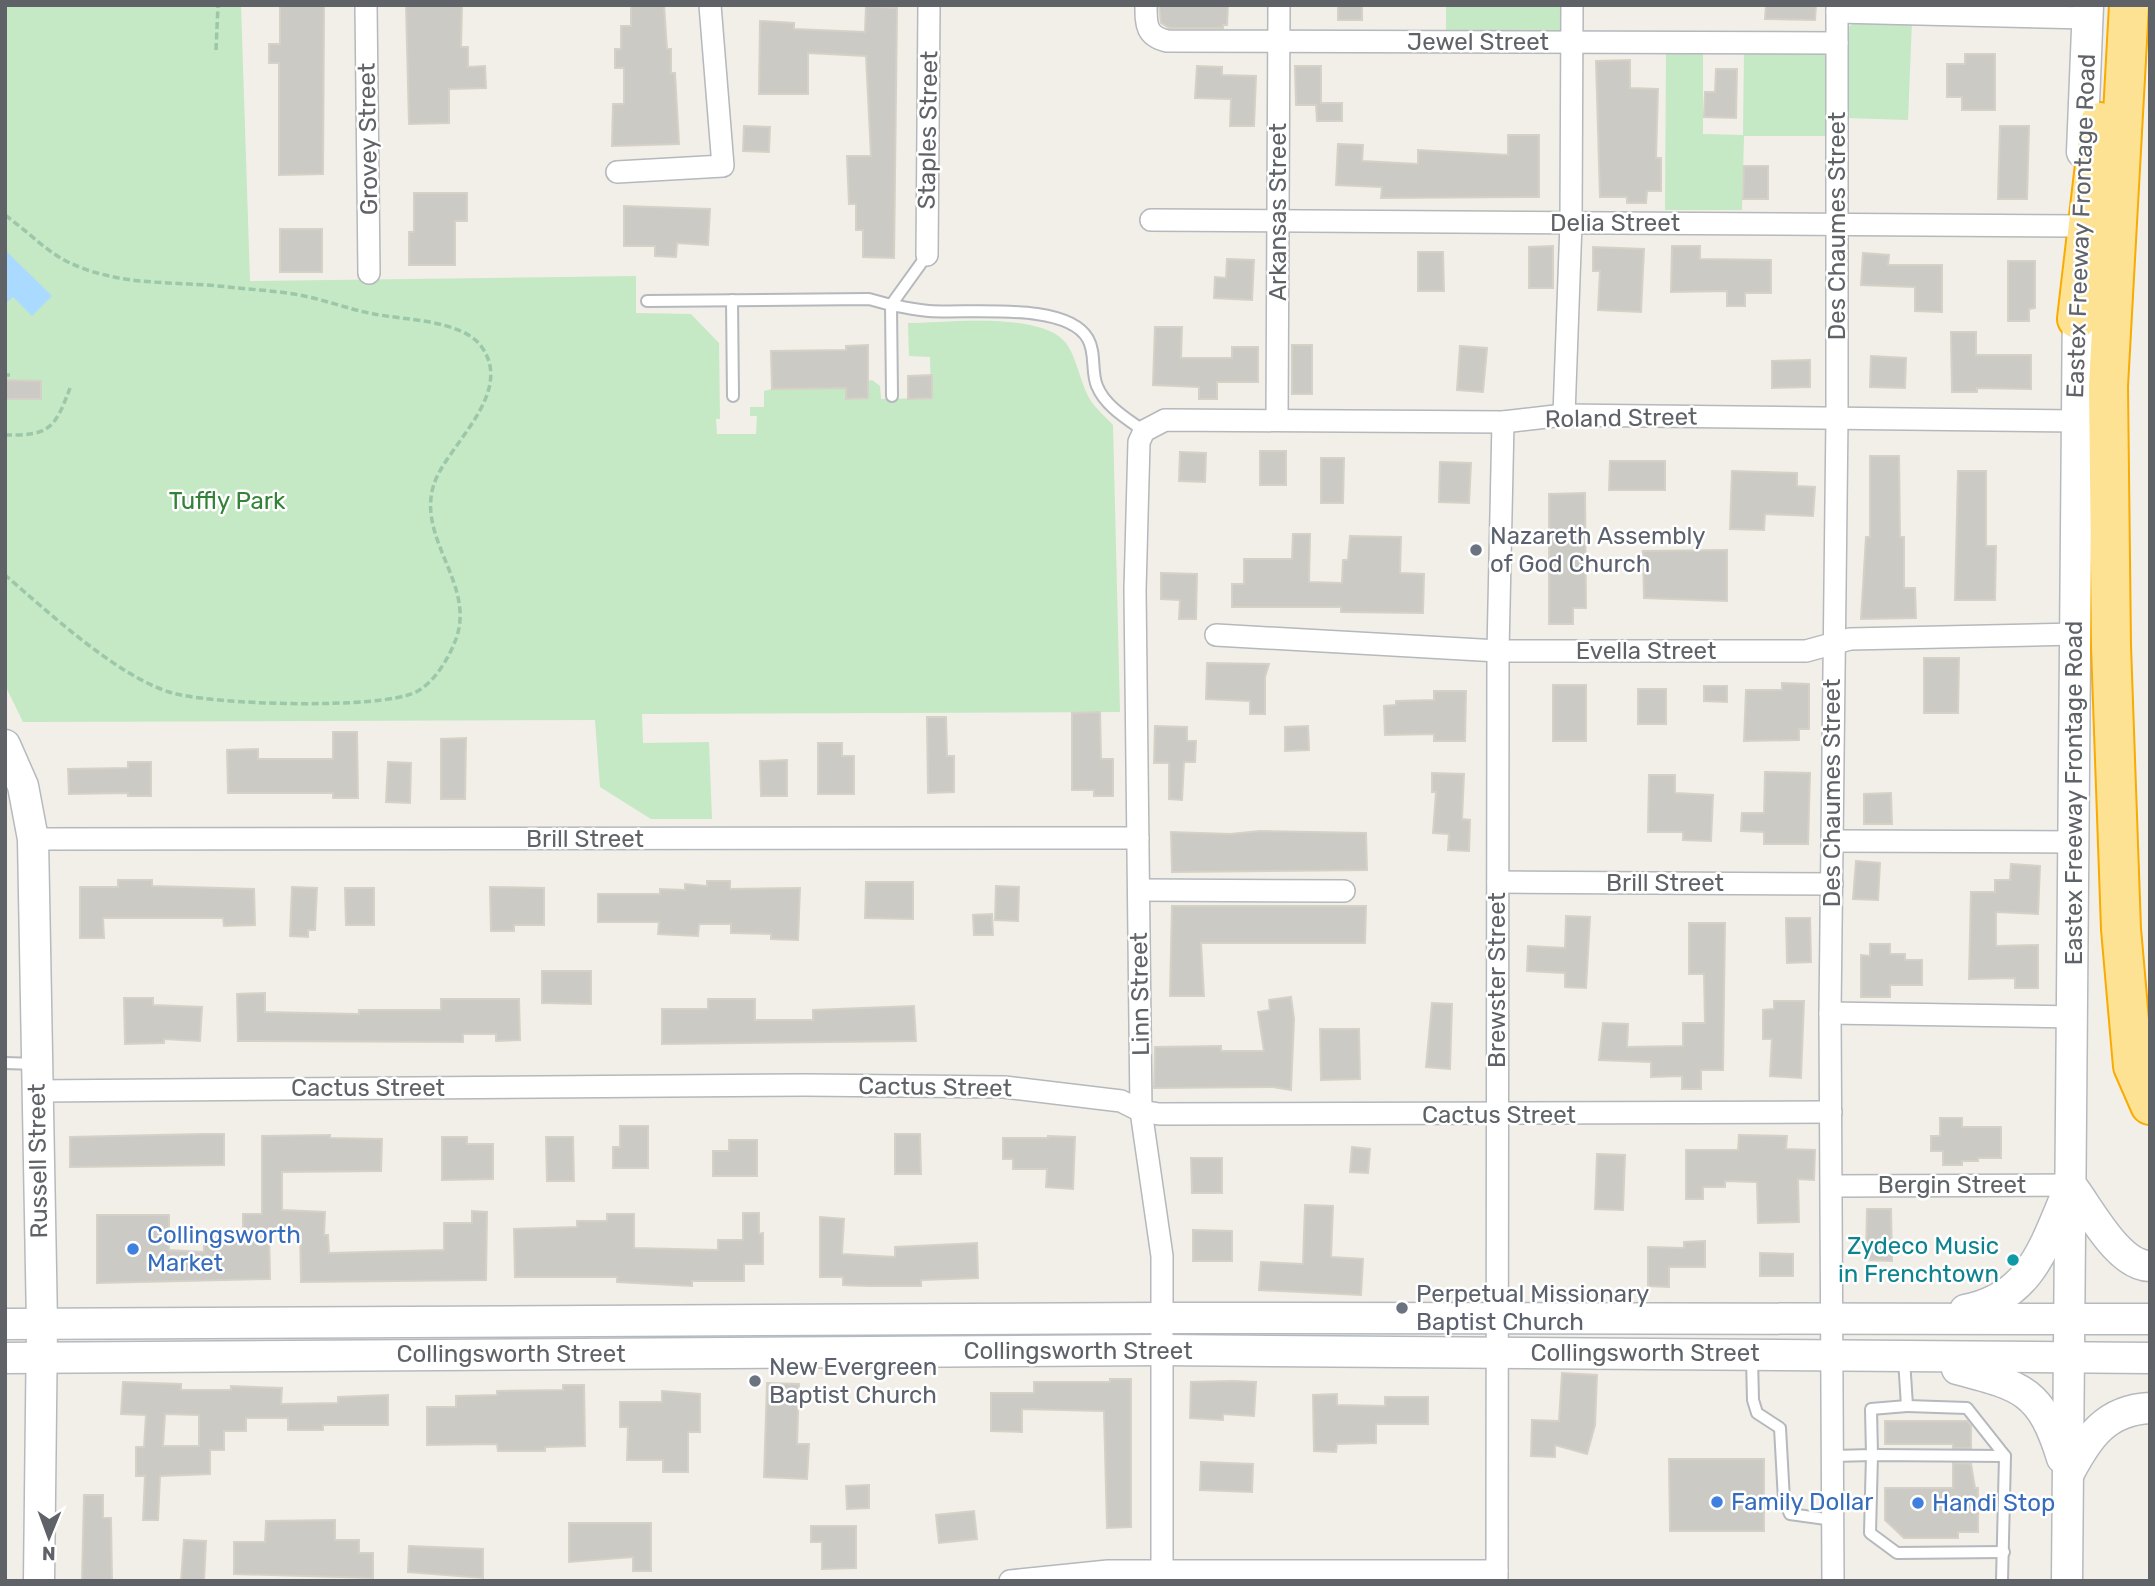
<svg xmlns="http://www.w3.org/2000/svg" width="2155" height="1586" viewBox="0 0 2155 1586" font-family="Rubik,sans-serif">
  <rect width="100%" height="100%" fill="#f1efe8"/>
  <g fill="#c5e8c5">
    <path d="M5 5H241L250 281 636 276V313L691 314 719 343 720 419H716L717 434H756L757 416H750V407H764V391L772 389 846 388V398H868V381L872 380 880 386 881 399 931 398 930 357 909 356 908 323C946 323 1047 310 1068 346 1079 364 1081 389 1094 405 1099 412 1107 418 1113 425L1120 712 642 714 643 743 709 742 712 819H651L600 787 595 720 23 722 5 685Z"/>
    <polygon points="1446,5 1565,5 1561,35 1446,34"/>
    <polygon points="1912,21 1908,120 1847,118 1846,29 1855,22"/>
    <polygon points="1744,52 1822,52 1831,59 1830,136 1744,136 1742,210 1665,210 1666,53 1703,53 1703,134 1743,135"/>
  </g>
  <polygon fill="#aadaff" points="5,250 52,296 32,316 13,297 5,304"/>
  <g fill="#cccac5" stroke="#d6d1c6" stroke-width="2" fill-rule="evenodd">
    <polygon points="280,5 324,5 323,174 279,175 279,63 269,63 269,44 280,44"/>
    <polygon points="406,5 462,5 461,47 468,47 468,67 485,66 486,88 449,89 449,123 409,124"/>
    <polygon points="631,5 664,5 667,49 671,49 671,73 675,73 679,144 612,146 613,104 624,104 624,68 615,68 615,49 621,49 621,26 631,26"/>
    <polygon points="1159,5 1228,5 1227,25 1223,25 1223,28 1169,28 1161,23"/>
    <rect x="1338" y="5" width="24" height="15"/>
    <polygon points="1766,5 1816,5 1815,20 1765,19"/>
    <polygon points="866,6 897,8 894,258 863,257 863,230 856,230 856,204 849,204 847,156 871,156 866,56 808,53 808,94 759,94 760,21 794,23 794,29 865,32"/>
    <polygon points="1965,54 1995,54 1995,110 1962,110 1962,97 1947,97 1947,64 1965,64"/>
    <polygon points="1630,60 1630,88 1658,89 1656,158 1661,158 1661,191 1647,191 1646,203 1627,203 1627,197 1600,197 1596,61"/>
    <polygon points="1197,66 1222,67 1222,75 1256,76 1254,126 1230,126 1231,99 1195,98"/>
    <polygon points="1295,66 1321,66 1321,103 1342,103 1342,121 1317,121 1316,105 1296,105"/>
    <polygon points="1716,69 1737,69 1736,118 1704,117 1705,92 1715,92"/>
    <polygon points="744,126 770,127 769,152 743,151"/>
    <polygon points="2000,126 2029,126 2027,199 1998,199"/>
    <polygon points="1508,135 1539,135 1539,197 1381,198 1382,187 1336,185 1338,144 1363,145 1362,161 1418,164 1418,150 1508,155"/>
    <polygon points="1744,166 1768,166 1768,199 1743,199"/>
    <polygon points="414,193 467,193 467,221 455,221 455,265 409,265 409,232 414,232"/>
    <polygon points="624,206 710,209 708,245 677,243 676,257 655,256 655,246 624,246"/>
    <rect x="280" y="229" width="42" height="43"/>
    <polygon points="1553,246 1553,288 1529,288 1529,247"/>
    <polygon points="1672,246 1700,246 1700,259 1771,260 1771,293 1745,293 1745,306 1727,306 1727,291 1671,292"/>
    <polygon points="1593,247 1644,249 1641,312 1598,310 1600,271 1593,271"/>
    <polygon points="1418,252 1443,252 1444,291 1418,291"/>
    <polygon points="1863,253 1889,255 1888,265 1942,265 1942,312 1915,311 1915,287 1861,285"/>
    <polygon points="1227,259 1254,260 1252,300 1214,298 1215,277 1226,278"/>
    <polygon points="2008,261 2035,261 2035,308 2029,309 2029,321 2008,321"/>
    <polygon points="1155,327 1182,327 1181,358 1232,358 1232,347 1258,347 1258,382 1217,382 1217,399 1199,399 1199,387 1153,385"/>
    <polygon points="1951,332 1976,332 1976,355 2031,355 2031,389 1977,388 1977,392 1952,392"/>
    <polygon points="868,345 868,398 846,399 846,388 772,389 771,351 846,350 846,346"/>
    <rect x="1292" y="345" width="20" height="49"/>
    <polygon points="1460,346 1487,348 1483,392 1457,390"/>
    <polygon points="1871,356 1906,358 1905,388 1870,387"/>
    <polygon points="1810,360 1810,387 1772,388 1772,361"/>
    <polygon points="932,375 932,398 908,399 908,376"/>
    <polygon points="5,380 41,381 41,399 5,399"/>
    <rect x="1260" y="451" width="26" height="34"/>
    <polygon points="1180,452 1206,453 1205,482 1179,481"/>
    <polygon points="1870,456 1899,456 1900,537 1904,537 1904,588 1915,588 1916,618 1861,619 1866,537 1870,537"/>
    <polygon points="1321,458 1344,458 1343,503 1321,503"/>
    <polygon points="1610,461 1665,461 1665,490 1609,490"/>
    <polygon points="1440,462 1471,463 1469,503 1439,502"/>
    <polygon points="1732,471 1797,473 1797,486 1815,487 1813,516 1765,514 1764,530 1730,529"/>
    <polygon points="1958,471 1986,471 1986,546 1996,546 1995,600 1955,600"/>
    <polygon points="1585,493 1586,608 1573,608 1573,624 1549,624 1549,494"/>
    <polygon points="1293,534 1310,534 1309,582 1342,583 1343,560 1348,560 1350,536 1401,537 1400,573 1424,574 1423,613 1341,612 1341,607 1232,607 1232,584 1244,584 1244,559 1292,559"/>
    <polygon points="1727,550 1727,601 1644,598 1643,551"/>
    <polygon points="1161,573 1197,574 1196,619 1179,619 1180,600 1161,599"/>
    <polygon points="1924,658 1959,658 1958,713 1924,713"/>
    <polygon points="1207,663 1269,664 1265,677 1265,714 1250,714 1250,701 1206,699"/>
    <polygon points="1782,683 1809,684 1809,729 1799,729 1799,740 1744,741 1746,690 1782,690"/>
    <rect x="1553" y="685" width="33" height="56"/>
    <polygon points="1704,686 1727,686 1727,702 1704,701"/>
    <rect x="1638" y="689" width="28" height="35"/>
    <polygon points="1434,691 1466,691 1465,741 1434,741 1434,734 1385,735 1384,706 1396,705 1396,701 1434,700"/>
    <polygon points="1100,712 1101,759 1113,759 1113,796 1094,796 1094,790 1072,790 1072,713"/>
    <polygon points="927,717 946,717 947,756 954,756 954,792 928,793"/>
    <polygon points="1155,726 1187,727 1187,741 1196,741 1195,762 1184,762 1182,800 1169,799 1169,763 1154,763"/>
    <polygon points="1308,726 1309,750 1285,751 1285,727"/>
    <polygon points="333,732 357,732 358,798 333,798 333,793 228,793 227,750 258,749 258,759 333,759"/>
    <polygon points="466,738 465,799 441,799 441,739"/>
    <polygon points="818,743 842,743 842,756 854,756 854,794 818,794"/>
    <polygon points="787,760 787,796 761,796 760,761"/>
    <polygon points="128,762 151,762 151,796 128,796 128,793 69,794 68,769 128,768"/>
    <polygon points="388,762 411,763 410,803 386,802"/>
    <polygon points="1765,772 1810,773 1808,844 1764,844 1764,832 1741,831 1742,813 1764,813"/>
    <polygon points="1432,773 1464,774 1462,819 1470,820 1469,851 1448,850 1449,834 1433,833 1436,792 1432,792"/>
    <polygon points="1649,775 1675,775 1675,793 1713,795 1711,841 1683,840 1683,832 1648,832"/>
    <polygon points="1891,793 1892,824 1864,824 1864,794"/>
    <polygon points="1260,831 1366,833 1367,870 1172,872 1171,832 1230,834"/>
    <polygon points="1856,861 1880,863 1878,900 1853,899"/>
    <polygon points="2011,864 2040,866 2038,914 1996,912 1996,946 2038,945 2038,988 2015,988 2015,978 1969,979 1971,892 1995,892 1995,880 2010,880"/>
    <polygon points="118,880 152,880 152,886 254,889 255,925 224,926 223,918 103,918 104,938 80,938 80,887 118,887"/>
    <polygon points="707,881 730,881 730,889 800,888 798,940 771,939 771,934 731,933 731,924 699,924 698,936 658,934 659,922 598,922 598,894 660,894 660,889 685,890 685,884 707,886"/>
    <polygon points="866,882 913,882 913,919 865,918"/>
    <polygon points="996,886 1019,887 1018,921 995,920"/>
    <polygon points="292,887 317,888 315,930 308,930 308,937 290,936"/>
    <polygon points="490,887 544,888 544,925 514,925 514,931 491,931"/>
    <polygon points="345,888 374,888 374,925 346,925"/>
    <polygon points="1172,906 1366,906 1365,943 1201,943 1204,996 1170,996"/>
    <polygon points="992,914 993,935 974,935 973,915"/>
    <polygon points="1566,916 1590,917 1586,988 1565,987 1565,973 1527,971 1528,946 1565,948"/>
    <polygon points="1786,918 1810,918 1811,962 1787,963"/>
    <polygon points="1689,923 1725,923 1723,1070 1701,1070 1701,1089 1682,1089 1682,1076 1651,1077 1651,1062 1599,1060 1603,1023 1628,1024 1627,1047 1683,1046 1683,1023 1705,1023 1704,974 1689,974"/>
    <polygon points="1870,944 1890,944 1890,954 1905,954 1905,960 1922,960 1922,985 1890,985 1890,997 1861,997 1861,955 1870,956"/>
    <polygon points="542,971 591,971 591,1004 542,1003"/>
    <polygon points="265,993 265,1012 359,1014 359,1010 441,1010 441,999 519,999 520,1040 496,1041 496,1034 463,1034 463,1042 238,1041 237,994"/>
    <polygon points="1291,997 1294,1019 1291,1090 1273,1087 1154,1088 1155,1047 1221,1046 1221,1051 1264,1051 1258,1012 1270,1010 1269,1000"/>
    <polygon points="124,998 153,998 153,1005 202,1007 200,1041 164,1039 164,1043 125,1044"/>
    <polygon points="708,999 755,999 755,1020 813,1020 813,1010 914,1006 916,1041 662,1044 662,1009 708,1009"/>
    <polygon points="1774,1001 1804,1001 1801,1078 1770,1076 1772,1039 1763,1039 1763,1010 1774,1009"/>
    <polygon points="1432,1003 1452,1004 1450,1069 1426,1067"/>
    <polygon points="1320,1029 1359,1029 1360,1079 1321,1080"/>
    <polygon points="1940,1118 1962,1118 1962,1127 2001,1127 2001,1158 1978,1158 1978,1161 1962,1161 1962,1165 1943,1165 1943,1151 1931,1151 1931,1136 1940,1136"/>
    <polygon points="620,1126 648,1126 648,1168 613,1168 613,1147 620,1147"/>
    <polygon points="202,1134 224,1134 224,1165 70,1167 70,1137"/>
    <polygon points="895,1134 920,1134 921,1174 895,1174"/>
    <polygon points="330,1135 330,1138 382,1139 381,1171 282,1172 282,1210 325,1212 324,1235 328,1235 329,1253 444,1250 444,1223 472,1223 472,1211 487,1212 486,1280 301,1282 300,1232 269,1230 270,1279 97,1283 97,1215 169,1215 169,1250 204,1252 204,1237 243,1237 243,1214 262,1214 262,1136"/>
    <polygon points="1739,1135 1787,1136 1786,1149 1815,1150 1814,1180 1798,1179 1799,1222 1758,1223 1757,1182 1725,1181 1725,1187 1703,1187 1703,1199 1686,1199 1686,1150 1738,1150"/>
    <polygon points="1048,1136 1075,1137 1073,1189 1046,1187 1047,1169 1013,1169 1013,1159 1003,1159 1003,1138 1048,1138"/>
    <polygon points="442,1137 467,1137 467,1144 493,1144 493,1179 442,1180"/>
    <polygon points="546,1137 573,1137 574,1181 547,1181"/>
    <polygon points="729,1140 757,1140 757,1176 713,1176 713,1151 729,1151"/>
    <polygon points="1352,1147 1370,1149 1368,1173 1350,1172"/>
    <polygon points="1597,1154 1625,1155 1623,1210 1595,1209"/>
    <polygon points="1191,1158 1222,1158 1222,1193 1192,1193"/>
    <polygon points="1305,1205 1333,1206 1331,1257 1363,1259 1361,1295 1259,1290 1261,1262 1303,1264"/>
    <polygon points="1867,1209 1891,1209 1892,1261 1866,1260"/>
    <polygon points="743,1213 759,1213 759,1234 763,1233 763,1264 744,1264 744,1281 692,1281 692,1286 617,1282 617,1277 515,1277 514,1229 577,1227 577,1221 607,1221 607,1214 634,1214 634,1248 718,1250 718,1240 743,1240"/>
    <polygon points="820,1217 844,1219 842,1254 895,1257 895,1247 977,1243 978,1278 921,1280 921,1286 868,1286 843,1285 843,1277 820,1277"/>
    <polygon points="1193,1230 1232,1231 1232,1261 1193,1261"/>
    <polygon points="1705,1241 1705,1267 1669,1267 1669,1287 1648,1286 1648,1247 1684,1248 1684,1242"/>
    <polygon points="1760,1253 1793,1254 1793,1276 1760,1276"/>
    <polygon points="1562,1373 1597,1375 1595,1425 1587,1454 1555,1445 1555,1457 1531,1456 1532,1420 1559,1421"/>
    <polygon points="1110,1379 1131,1379 1131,1527 1107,1528 1104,1411 1022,1409 1022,1432 991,1431 991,1393 1034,1393 1034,1382 1110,1382"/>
    <polygon points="1233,1381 1256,1382 1254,1416 1223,1414 1223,1420 1190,1418 1191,1382"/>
    <path d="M123 1382 181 1384V1390H231V1386L282 1388 281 1404 338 1403V1397L388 1395V1425H323V1430H288V1418H246V1431H224V1450H210V1474L160 1476 158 1520H143L145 1476H136V1447H144L146 1415 121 1414ZM165 1414 199 1415V1446H163Z"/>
    <polygon points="767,1383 799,1384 797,1444 809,1444 807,1479 764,1477"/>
    <polygon points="563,1385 584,1385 585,1446 545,1447 545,1451 498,1451 497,1444 427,1445 427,1407 456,1407 456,1396 497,1395 497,1391 563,1390"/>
    <polygon points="662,1391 700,1394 700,1432 688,1432 688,1472 663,1472 663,1460 627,1460 628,1427 620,1427 620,1402 662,1402"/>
    <polygon points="1337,1394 1337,1405 1385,1406 1385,1397 1428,1397 1428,1424 1376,1424 1376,1443 1337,1444 1336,1452 1314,1451 1313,1395"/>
    <polygon points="1885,1421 1967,1421 1971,1426 1971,1448 1953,1448 1953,1444 1885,1444"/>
    <polygon points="1669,1459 1764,1459 1764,1531 1670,1531"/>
    <polygon points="1201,1462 1253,1464 1252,1492 1200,1490"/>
    <polygon points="1953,1463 1971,1464 1975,1488 1978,1488 1978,1532 1958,1532 1958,1538 1904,1538 1885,1520 1885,1488 1953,1488"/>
    <polygon points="869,1485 869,1508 847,1509 846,1486"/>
    <polygon points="84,1495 103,1495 103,1518 111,1518 112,1581 82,1581"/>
    <polygon points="974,1511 977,1539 939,1543 936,1515"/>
    <polygon points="335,1520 335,1540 359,1540 359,1553 373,1553 373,1578 234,1574 234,1542 265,1542 266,1521"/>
    <polygon points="569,1523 651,1523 651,1571 633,1571 633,1557 569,1562"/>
    <polygon points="811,1526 856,1526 856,1568 822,1569 822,1542 811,1542"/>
    <polygon points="184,1540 206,1541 204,1581 181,1581"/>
    <polygon points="409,1546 483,1549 483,1578 408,1572"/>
  </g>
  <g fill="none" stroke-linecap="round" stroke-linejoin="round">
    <defs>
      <g id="lane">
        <polyline points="732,300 733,396"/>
        <polyline points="647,301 869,299 891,305 927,255"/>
        <path d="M892 396 891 305C904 307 916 310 929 311 967 314 1067 301 1088 339 1096 353 1091 372 1097 386 1105 406 1127 419 1144 431"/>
        <polyline points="5,1063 36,1064"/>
        <polyline points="1752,1358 1753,1400 1757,1413 1780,1428 1784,1500 1790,1514 1833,1520"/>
        <polyline points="1904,1359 1907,1406 1967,1408 2005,1456 2002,1581"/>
        <polyline points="1833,1456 1872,1455 1871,1409 1907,1406"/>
        <polyline points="2004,1552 1897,1553 1870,1533 1872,1455 2005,1456"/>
      </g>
      <g id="street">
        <polyline points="366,5 369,273"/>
        <path d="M1146 5C1146 25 1146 36 1167 41L1837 43"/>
        <polyline points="1837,12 2087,18"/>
        <polyline points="617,172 723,166 710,5"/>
        <polyline points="1151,220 2080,226"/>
        <polyline points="927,255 929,5"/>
        <polyline points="1564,415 1571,223 1572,5"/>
        <polyline points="1277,419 1279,5"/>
        <polyline points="1216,635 1498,651 1806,651 1850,639 2075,634"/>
        <polyline points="33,839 1138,838"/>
        <polyline points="1833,841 2074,842"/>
        <polyline points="1498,882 1832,884"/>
        <polyline points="1139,890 1344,891"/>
        <polyline points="1830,1013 2074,1017"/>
        <polyline points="36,1091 805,1085 1004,1087 1121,1101 1141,1111 1159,1114 1831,1112"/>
        <polyline points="1833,1186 2071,1185"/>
        <polyline points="1010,1581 1108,1571 1497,1571"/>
        <polyline points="1162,1581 1162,1256 1141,1111 1135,590 1139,442 1144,431 1165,420 1503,422 1564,415 2076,421"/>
        <polyline points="1497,1581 1498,651 1503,422"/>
        <polyline points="1833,1581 1830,1013 1837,418 1837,5"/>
      </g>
      <g id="secondary">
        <polyline points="2082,152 2088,5"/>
        <polyline points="5,745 23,786 33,839 42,1324 39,1581"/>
        <path d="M2071 1185C2089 1208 2118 1266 2150 1266"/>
        <path d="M1965 1310C2028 1298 2043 1251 2065 1198"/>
        <polyline points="5,1324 1161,1318 2150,1319"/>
        <polyline points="5,1358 1161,1350 2150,1358"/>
        <path d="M1957 1369C2022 1386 2041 1390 2062 1458"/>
        <path d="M2069 1473C2088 1437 2106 1410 2150 1408"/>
        <polyline points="2067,1581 2078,299"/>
      </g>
      <g id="highway">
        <polyline points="2129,5 2108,386 2111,646 2121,929 2133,1066 2150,1105"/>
        <polyline points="2077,319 2100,122"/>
      </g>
    </defs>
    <use href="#lane" stroke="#b5b8bc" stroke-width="14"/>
    <use href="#street" stroke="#b5b8bc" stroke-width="24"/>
    <use href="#secondary" stroke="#b6babf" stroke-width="33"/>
    <use href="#highway" stroke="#f9ab00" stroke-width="42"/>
    <g stroke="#9cc7a9" stroke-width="3.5" stroke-dasharray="7 3.5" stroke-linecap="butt">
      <polyline points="216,50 218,5"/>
      <path d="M5 215C43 243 52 261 101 274 141 285 187 282 228 287 255 290 283 291 309 297 331 302 352 310 374 314 404 320 462 320 481 346 516 393 447 445 434 484 416 539 476 584 456 639 449 658 434 683 416 692 381 710 208 705 169 692 116 675 48 612 5 575"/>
      <polyline points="5,375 10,375"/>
      <path d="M5 435C50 436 55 428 70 388"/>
    </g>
    <use href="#lane" stroke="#fff" stroke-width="10"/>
    <use href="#street" stroke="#fff" stroke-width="21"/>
    <use href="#secondary" stroke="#fff" stroke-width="30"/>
    <use href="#highway" stroke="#fde293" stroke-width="38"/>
  </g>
  <g fill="#6b7280" stroke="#fff" stroke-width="2.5">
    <circle cx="1476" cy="550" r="7"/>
    <circle cx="1402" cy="1308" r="7"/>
    <circle cx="755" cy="1381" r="7"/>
  </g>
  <g fill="#3f7fe0" stroke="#fff" stroke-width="2.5">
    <circle cx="133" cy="1249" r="7"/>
    <circle cx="1717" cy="1502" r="7"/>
    <circle cx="1918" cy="1503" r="7"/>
  </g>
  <circle fill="#0f9aa8" stroke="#fff" stroke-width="2.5" cx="2013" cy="1260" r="7"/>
  <g text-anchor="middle" stroke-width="5" stroke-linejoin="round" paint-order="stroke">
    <g font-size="24" fill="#5f6368" stroke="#fff">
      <text x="1478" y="50">Jewel Street</text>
      <text transform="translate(928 130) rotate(-89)" y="8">Staples Street</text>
      <text transform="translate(368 139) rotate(-91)" y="8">Grovey Street</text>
      <text transform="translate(1278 212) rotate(-90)" y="8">Arkansas Street</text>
      <text x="1615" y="231">Delia Street</text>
      <text transform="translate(1837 226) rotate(-90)" y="8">Des Chaumes Street</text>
      <text transform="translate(2081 226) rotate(-88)" y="8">Eastex Freeway Frontage Road</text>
      <text transform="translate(1621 418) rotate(-1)" y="8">Roland Street</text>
      <text x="1646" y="659">Evella Street</text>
      <text transform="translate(1832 793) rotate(-90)" y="8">Des Chaumes Street</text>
      <text transform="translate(2074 793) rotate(-90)" y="8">Eastex Freeway Frontage Road</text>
      <text x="585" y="847">Brill Street</text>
      <text x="1665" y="891">Brill Street</text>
      <text transform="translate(1497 980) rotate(-90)" y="8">Brewster Street</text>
      <text transform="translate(1140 994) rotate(-91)" y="8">Linn Street</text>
      <text transform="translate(935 1087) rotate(1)" y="8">Cactus Street</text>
      <text x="368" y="1096">Cactus Street</text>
      <text x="1499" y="1123">Cactus Street</text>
      <text transform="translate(38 1161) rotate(-91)" y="8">Russell Street</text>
      <text x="1952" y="1193">Bergin Street</text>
      <text x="1078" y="1359">Collingsworth Street</text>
      <text x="1645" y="1361">Collingsworth Street</text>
      <text x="511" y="1362">Collingsworth Street</text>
    </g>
    <g font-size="24" fill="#348238" stroke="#fff">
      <text x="227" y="509">Tuffly Park</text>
    </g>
    <g font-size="24" fill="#5b616d" stroke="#fff" text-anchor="start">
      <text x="1490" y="544">Nazareth Assembly<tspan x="1490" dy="28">of God Church</tspan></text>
      <text x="1416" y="1302">Perpetual Missionary<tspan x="1416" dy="28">Baptist Church</tspan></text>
      <text x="769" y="1375">New Evergreen<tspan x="769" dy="28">Baptist Church</tspan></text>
    </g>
    <g font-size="24" fill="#366cbe" stroke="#fff" text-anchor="start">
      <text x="147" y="1243">Collingsworth<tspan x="147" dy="28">Market</tspan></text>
      <text x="1731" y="1510">Family Dollar</text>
      <text x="1932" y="1511">Handi Stop</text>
    </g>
    <g font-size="24" fill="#0d838f" stroke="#fff" text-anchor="end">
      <text x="1999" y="1254">Zydeco Music<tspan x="1999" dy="28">in Frenchtown</tspan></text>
    </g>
  </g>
  <rect width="2155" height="1586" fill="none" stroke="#5f6368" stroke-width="14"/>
  <g transform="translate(49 1537) rotate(181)" stroke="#ffffff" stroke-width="5" paint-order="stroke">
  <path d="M0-5L12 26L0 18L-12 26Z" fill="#5f6368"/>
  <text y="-10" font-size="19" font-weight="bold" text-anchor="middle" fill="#5f6368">N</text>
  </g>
</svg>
